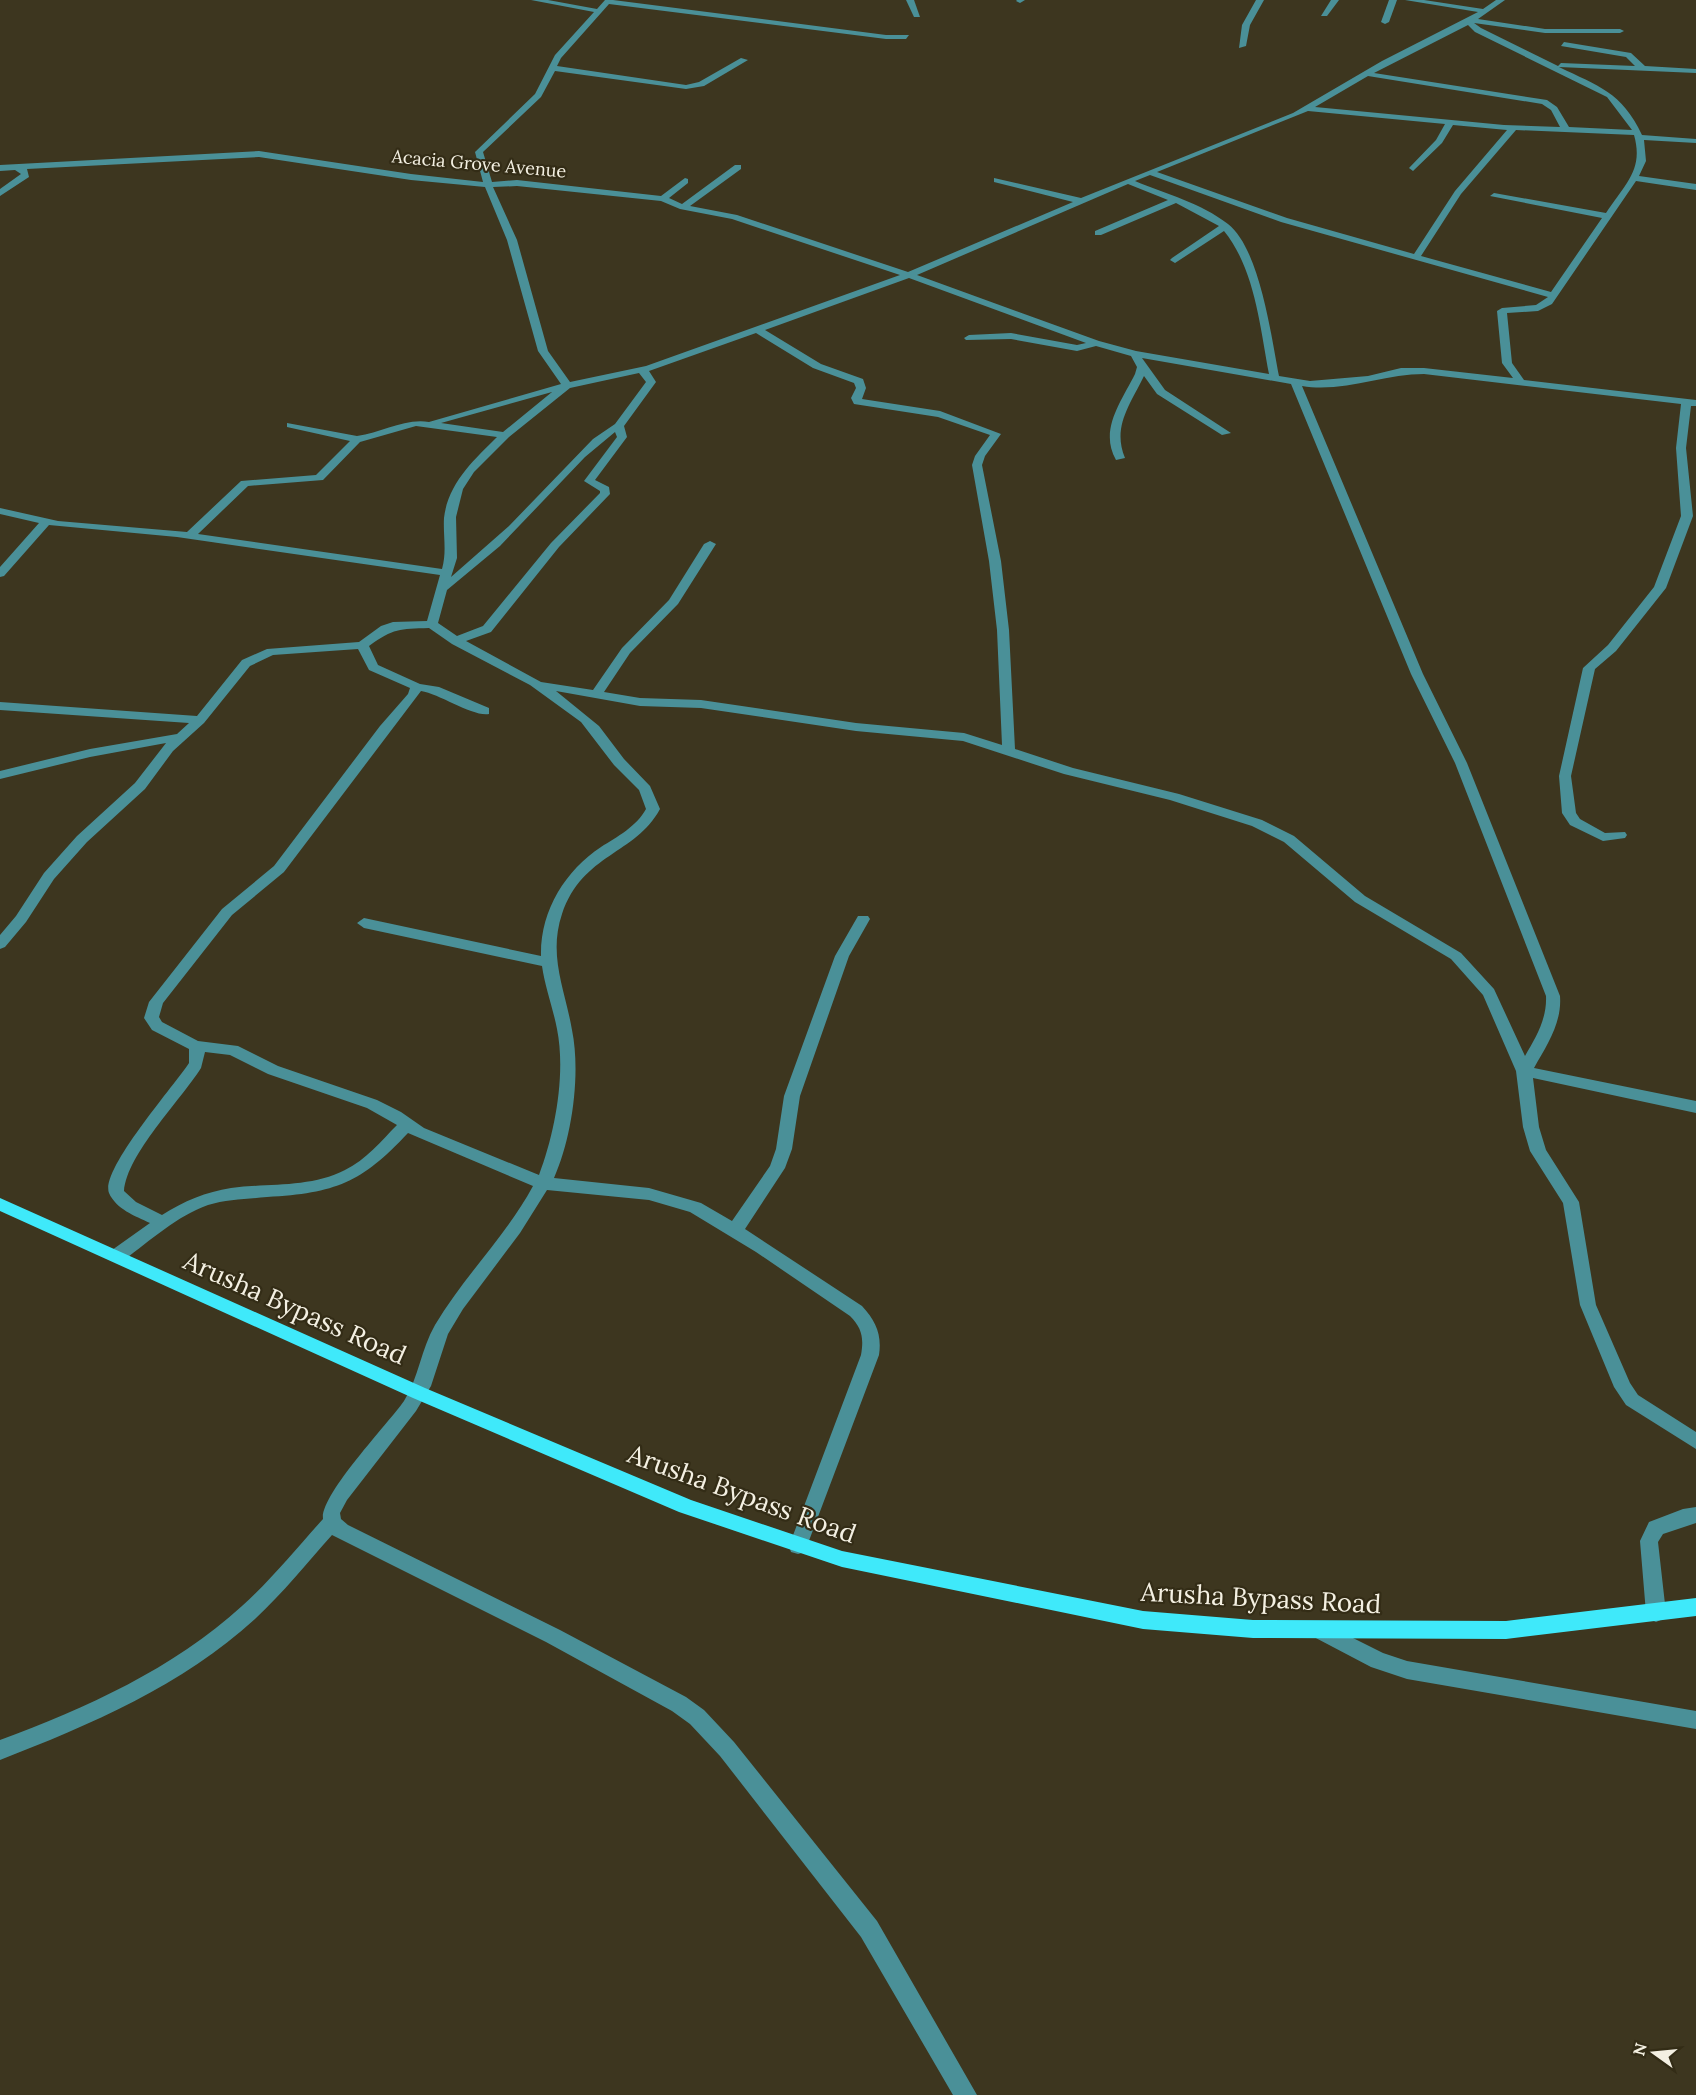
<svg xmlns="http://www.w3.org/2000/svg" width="1696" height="2095" viewBox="0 0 1696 2095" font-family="Lora,serif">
  <rect width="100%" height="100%" fill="#3d361f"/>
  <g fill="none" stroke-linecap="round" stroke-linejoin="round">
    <g fill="#4a9098" fill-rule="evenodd">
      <path d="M531 0H548L597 9 605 0H613L886 35H909L906 39H886L609 4 561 58 557 66 686 85 699 82 741 58 748 60 704 86 686 89 555 71 541 97 483 152 492 182 517 180 661 196 685 178 688 179V183L669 198 682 204 735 165H741V169L690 206 737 215 908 272 1073 202 994 182V178L1081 198 1293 113 1382 61 1478 12 1405 0H1424L1483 9 1496 0H1505L1478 19 1545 29H1620L1624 31 1620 33H1545L1474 23 1481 28 1558 66 1561 63 1635 66 1626 57 1561 46 1564 42 1631 53 1645 66 1696 69V73L1559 67C1598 86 1622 92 1642 135L1696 139V143L1644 140 1646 161 1639 176 1696 184V190L1636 181 1552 304 1538 311 1507 313 1512 363 1524 380 1696 400V406H1691L1686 448 1693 516 1666 588 1616 651 1595 669 1571 776 1576 813 1580 819 1605 833 1625 832 1627 835 1625 838 1603 841 1570 825 1562 813 1559 776 1583 668 1608 645 1654 587 1681 516 1676 448 1681 404 1424 374C1384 374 1342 393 1302 386L1423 674 1467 763 1560 996C1562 1023 1547 1045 1534 1068L1696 1101V1113L1533 1078 1539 1127 1546 1150 1579 1202 1596 1305 1630 1383 1638 1395 1696 1432V1449L1626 1405 1614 1387 1580 1305 1563 1203 1530 1151 1523 1127 1516 1071 1483 995 1451 959 1355 902 1284 842 1252 826 1170 800 1064 774 963 741 856 731 701 708 640 706 556 691 599 726 624 759 650 786 660 809C635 855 583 853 562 914 548 956 565 989 572 1030 581 1074 572 1138 554 1178L649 1188 701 1203 732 1221 770 1166 776 1149 784 1096 835 956 858 916H868L870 919 849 956 800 1096 792 1149 785 1168 745 1229 862 1306C876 1321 882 1335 879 1355L807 1546 805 1552 798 1554 791 1552 789 1546 861 1355C864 1338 862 1328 850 1316L756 1252 690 1212 649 1200 547 1190 520 1233 463 1309 448 1334 431 1386 416 1411 347 1500 340 1513 341 1519 348 1525 560 1630 686 1697 704 1710 734 1742 877 1921 977 2095H953L861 1937 720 1756 690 1724 672 1711 546 1642 332 1535C307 1563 283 1593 255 1619 183 1685 90 1725 0 1760V1740C86 1708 173 1669 242 1606 271 1580 296 1549 323 1519 320 1495 387 1425 404 1401 419 1377 421 1349 435 1325 464 1276 506 1236 533 1186L408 1133C361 1183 336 1193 267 1197 248 1199 227 1199 208 1205 177 1216 151 1240 124 1260L118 1261 112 1260 110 1255 112 1250 150 1223C135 1216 116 1209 109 1193 100 1170 174 1086 189 1063V1049L152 1030 144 1018 149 1002 222 909 274 866 380 726 408 694 410 688 369 670 358 649 273 655 250 666 204 723 173 751 145 789 87 842 54 879 26 922 5 947 0 949V935L16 916 44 873 77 836 135 783 166 743 90 757 0 779V771L90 749 177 734 189 723 0 710V702L197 716 242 660 267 649 359 642 381 626 393 622 427 621 440 575 177 537 49 525 4 576 0 577V567L39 523 0 514V508L58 521 187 532 241 481 316 475 350 441 287 427V423L357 436C382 433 404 418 429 422L561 384 538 351 507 240 485 187 411 180 259 157 27 169 29 177 0 196V189L21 174 15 170 0 171V165L259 151 411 174 483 182 475 152 535 94 555 55 594 12ZM1468 25 1475 32 1607 97 1632 130 1569 127 1557 107 1547 100 1374 73ZM1368 76 1542 104 1551 110 1560 127 1504 125 1315 107ZM1308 111 1445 124 1436 140 1409 168 1413 171 1442 143 1453 125 1507 130 1455 191 1414 254 1287 218 1157 172ZM1516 130 1634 135C1644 170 1625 184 1606 213L1494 193 1490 196 1602 218 1551 292 1421 256 1461 194ZM1150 175 1281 222 1548 297 1536 305 1502 308 1497 311 1502 363 1513 378 1424 368H1401L1368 376 1310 381 1279 376C1271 336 1260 249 1228 224 1201 203 1166 194 1135 181ZM1128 184 1168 200 1095 231V235H1101L1176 203 1219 226 1172 258 1170 260 1175 263 1224 231C1255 269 1260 327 1269 374L1136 351 1099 341 917 275ZM517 186 661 201 680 209 732 219 900 275 646 366 570 382 548 351 517 240 493 187ZM909 278 1086 343 1077 345 1011 333 969 335 964 338 966 340 1011 339 1077 351 1096 346 1131 356 1137 367 1135 374C1121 402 1099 430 1116 460L1125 458C1112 427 1130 405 1144 376L1157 394 1222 435 1231 433 1165 390 1142 358 1291 384 1411 674 1455 763 1546 996C1547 1019 1536 1037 1525 1056L1494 989 1461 953 1365 896 1294 836 1262 820 1179 794 1073 768 1015 749 1009 630 1001 561 982 465 985 456 1001 434 940 411 862 399 866 388 863 379 821 364 765 330ZM756 333 813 368 854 383 856 388 851 398 854 404 938 417 990 435 975 456 972 465 989 561 997 630 1002 745 964 733 856 723 701 700 640 698 604 692 630 653 678 604 716 544 710 541 704 544 669 600 622 648 593 690 541 682 466 641 491 632 559 547 610 494 609 487 595 480 627 437 624 426 656 382 649 371ZM639 373 646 382 615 424 593 439 509 526 451 577 457 558 456 517 463 489 474 472 509 437 570 388ZM552 392 503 432 441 423ZM416 426 497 437C474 460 448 483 444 518 443 535 447 552 442 569L198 534 248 486 323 480 360 442ZM615 432 617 437 584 481 600 491V493L551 543 483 626 457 636 438 623 447 590 500 546 585 457ZM429 628 452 644 530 685 581 722 614 765 639 790 646 809C637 826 617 837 601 847 565 871 540 911 541 956L364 918 357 923 364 928 542 966C545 987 553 1008 557 1029 566 1074 555 1133 539 1175L424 1128 401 1112 377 1100 278 1066 238 1046 198 1041 162 1022 159 1017 163 1003 232 915 284 872 421 691C440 694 473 717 489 714V708L439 687 420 684 378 665 369 646C394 628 399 629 429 628ZM205 1052 230 1055 268 1074 367 1108 397 1125C381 1141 366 1160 345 1170 310 1188 269 1183 231 1188 206 1192 184 1201 162 1215L136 1202 124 1191C127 1154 180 1101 201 1068Z"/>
      <polygon points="906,0 914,0 920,17 914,17"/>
      <polygon points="1025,0 1020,3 1016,1 1017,0"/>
      <polygon points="1256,0 1264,0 1250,25 1246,46 1239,48 1242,25"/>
      <polygon points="1331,0 1339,0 1327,16 1321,16"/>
      <polygon points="1389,0 1397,0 1389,22 1385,24 1381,22"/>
      <polygon points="1696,1507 1696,1523 1663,1534 1658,1542 1666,1613 1663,1619 1656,1622 1649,1619 1646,1613 1640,1541 1649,1522 1683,1509"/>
      <polygon points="1319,1621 1383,1653 1407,1661 1696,1711 1696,1729 1407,1679 1371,1667 1312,1636 1309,1630 1312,1624"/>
    </g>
    <polygon fill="#3fe9fa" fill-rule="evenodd" points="0,1198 425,1388 691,1500 842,1551 1143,1611 1253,1620 1506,1621 1696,1598 1696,1616 1506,1639 1253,1638 1143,1629 842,1567 679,1512 413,1398 0,1211"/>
  </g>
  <g text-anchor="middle" stroke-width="4.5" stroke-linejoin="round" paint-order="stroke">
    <g font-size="18" fill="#f4f0e2" stroke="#332c16">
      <text transform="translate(479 164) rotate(5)" y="6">Acacia Grove Avenue</text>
    </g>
    <g font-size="26" fill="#f4f0e2" stroke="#332c16">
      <text transform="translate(295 1308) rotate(24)" y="9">Arusha Bypass Road</text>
      <text transform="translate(742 1494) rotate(20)" y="9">Arusha Bypass Road</text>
      <text transform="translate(1261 1598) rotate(3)" y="9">Arusha Bypass Road</text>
    </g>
  </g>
  <g transform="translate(1654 2053) rotate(285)" stroke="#332c16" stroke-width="4.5" paint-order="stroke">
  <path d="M0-4.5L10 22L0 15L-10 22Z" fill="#f4f0e2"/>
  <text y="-9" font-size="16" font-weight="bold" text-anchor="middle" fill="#f4f0e2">N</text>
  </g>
</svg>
